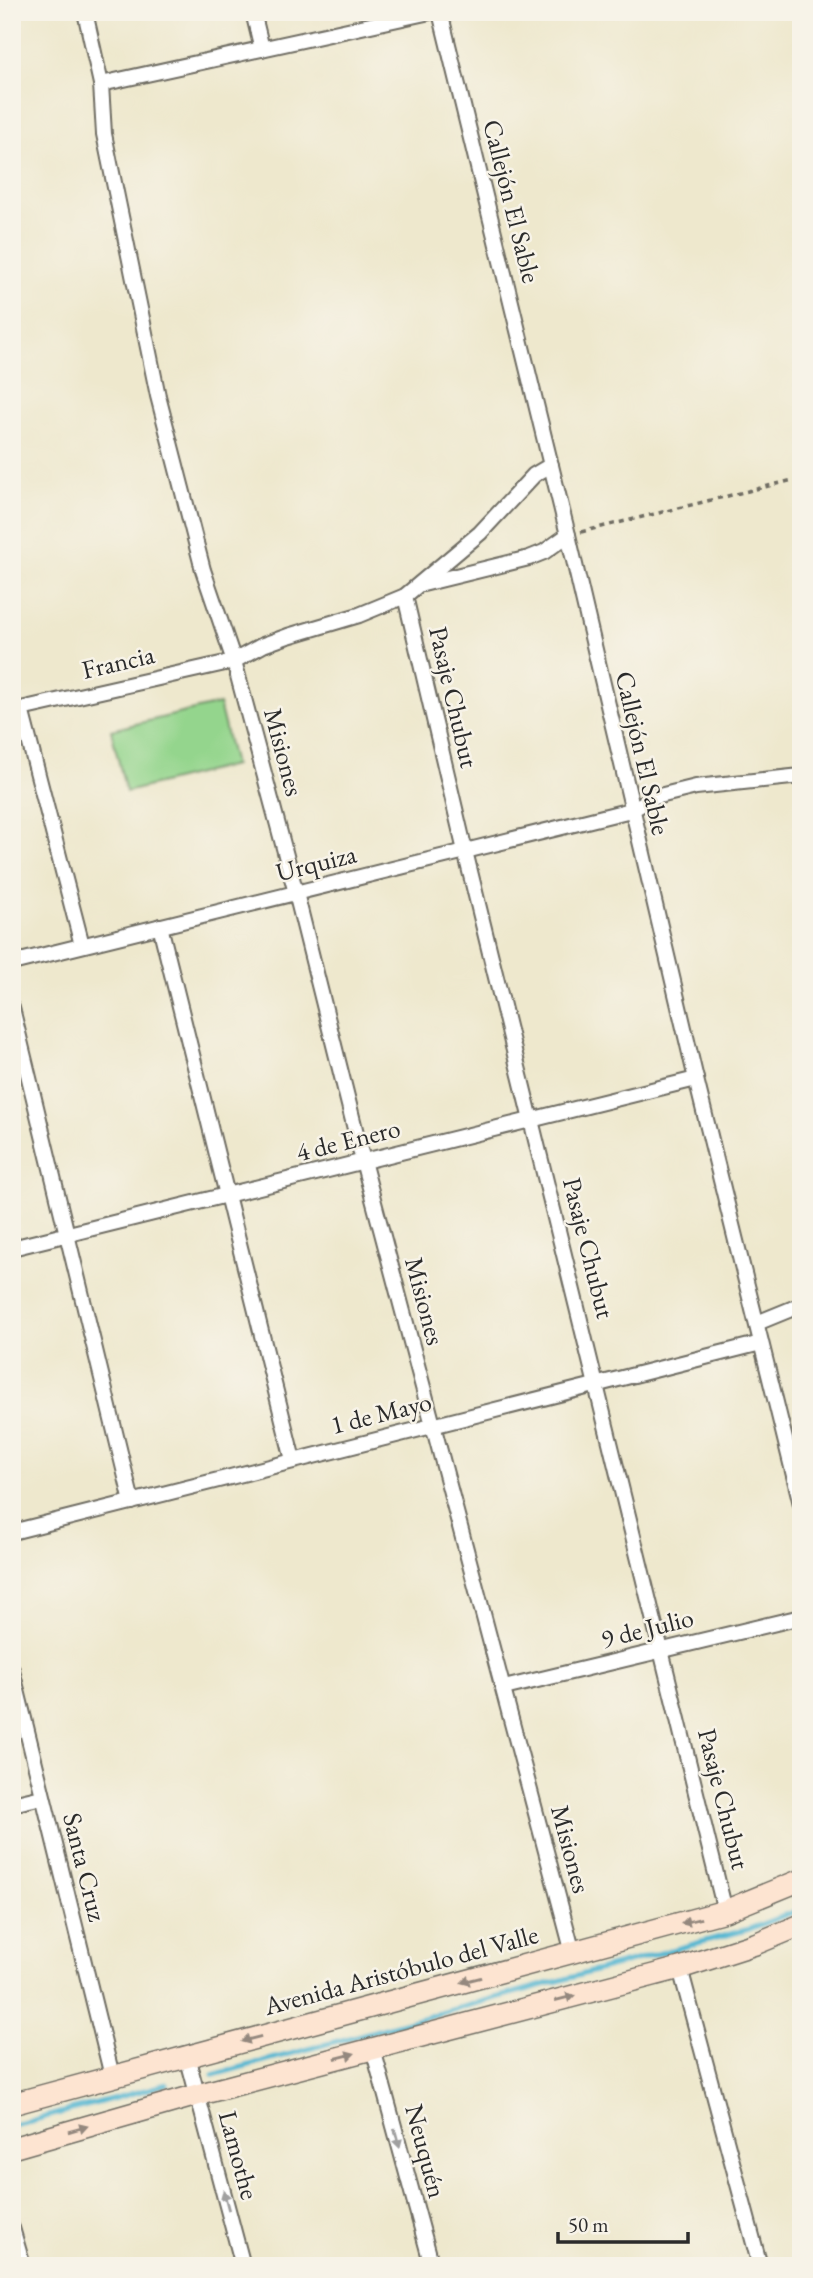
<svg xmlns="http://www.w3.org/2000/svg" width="813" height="2278" viewBox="0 0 813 2278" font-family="'EB Garamond',serif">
  <rect width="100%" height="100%" fill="#f7f3e8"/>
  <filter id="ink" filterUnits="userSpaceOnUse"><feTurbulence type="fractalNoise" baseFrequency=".0143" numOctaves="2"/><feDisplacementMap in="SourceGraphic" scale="14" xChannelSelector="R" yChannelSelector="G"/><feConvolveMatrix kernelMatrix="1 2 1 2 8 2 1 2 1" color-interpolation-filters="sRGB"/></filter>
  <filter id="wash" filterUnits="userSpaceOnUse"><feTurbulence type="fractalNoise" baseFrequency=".00686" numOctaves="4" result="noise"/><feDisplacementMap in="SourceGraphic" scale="28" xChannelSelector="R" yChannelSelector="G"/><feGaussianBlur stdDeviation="1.57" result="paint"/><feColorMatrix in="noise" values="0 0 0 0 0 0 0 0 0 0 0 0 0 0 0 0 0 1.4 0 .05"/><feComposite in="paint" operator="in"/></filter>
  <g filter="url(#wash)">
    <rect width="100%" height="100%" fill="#eee8cd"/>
    <polygon fill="#94d58d" stroke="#60805c" stroke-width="2" points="219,704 234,765 126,792 111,730"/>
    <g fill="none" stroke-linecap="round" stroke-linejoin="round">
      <g stroke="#54b7d2" stroke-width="5">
        <polyline points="213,2075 749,1929 801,1909"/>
        <polyline points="12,2126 167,2084"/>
      </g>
    </g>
  </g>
  <g filter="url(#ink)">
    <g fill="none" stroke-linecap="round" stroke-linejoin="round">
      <defs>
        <g id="minor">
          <polyline points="85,12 101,84 104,134 158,396 203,570 234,661 296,893 363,1161 573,1953"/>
          <polyline points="253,12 262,49"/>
          <polyline points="440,12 568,535 696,1079 801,1504"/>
          <polyline points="101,84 430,12"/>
          <polyline points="423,584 529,558 544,552 568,535"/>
          <polyline points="405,596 465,851 725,1911"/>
          <polyline points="21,709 82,945"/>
          <polyline points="12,711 234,661 263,645 288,636 359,615 405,596 480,533 534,475 551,465"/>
          <polyline points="160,926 293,1460"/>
          <polyline points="12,963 631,810 655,797 696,787 801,776"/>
          <polyline points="12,1008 132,1502"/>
          <polyline points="12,1248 696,1079"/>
          <polyline points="757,1323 801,1305"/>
          <polyline points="12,1532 761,1343"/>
          <polyline points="12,1670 112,2076"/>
          <polyline points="504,1688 801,1617"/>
          <polyline points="12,1804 42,1797"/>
          <polyline points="680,1968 760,2266"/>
          <polyline points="373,2049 432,2266"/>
          <polyline points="187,2056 243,2266"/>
          <polyline points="12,2228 23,2266"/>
        </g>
        <g id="secondary">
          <polyline points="12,2104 725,1911 801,1880"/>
          <polyline points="12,2148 197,2095 680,1968 755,1944 801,1925"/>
        </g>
      </defs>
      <use href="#minor" stroke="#6f6d64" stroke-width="18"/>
      <use href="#secondary" stroke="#6f6d64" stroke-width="24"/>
      <polyline stroke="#6f6d64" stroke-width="3.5" stroke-dasharray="5 5" stroke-linecap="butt" points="581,532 801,478"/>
      <use href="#minor" stroke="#fff" stroke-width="14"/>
      <use href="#secondary" stroke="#fde4d1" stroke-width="21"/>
    </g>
    <defs><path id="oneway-solid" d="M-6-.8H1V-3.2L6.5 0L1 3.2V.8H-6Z" transform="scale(1.75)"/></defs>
    <g fill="#94887e">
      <use href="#oneway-solid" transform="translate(691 1921) rotate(165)"/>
      <use href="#oneway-solid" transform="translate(471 1980) rotate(165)"/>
      <use href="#oneway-solid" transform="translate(565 1998) rotate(-15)"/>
      <use href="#oneway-solid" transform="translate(251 2039) rotate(165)"/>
      <use href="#oneway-solid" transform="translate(345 2056) rotate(-15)"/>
      <use href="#oneway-solid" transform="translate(78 2129) rotate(-16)"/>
    </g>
    <g fill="#a0a0a0">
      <use href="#oneway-solid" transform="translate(397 2138) rotate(75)"/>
      <use href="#oneway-solid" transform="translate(226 2200) rotate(-105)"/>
    </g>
  </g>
  <g text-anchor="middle" stroke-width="5" stroke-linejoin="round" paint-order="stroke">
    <g font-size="26" fill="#2b2b2b" stroke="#f7f3e8">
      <text transform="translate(512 201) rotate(76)" y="9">Callejón El Sable</text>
      <text transform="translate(118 662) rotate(-13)" y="9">Francia</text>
      <text transform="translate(454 697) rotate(77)" y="9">Pasaje Chubut</text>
      <text transform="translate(284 752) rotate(75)" y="9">Misiones</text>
      <text transform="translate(643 753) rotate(77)" y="9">Callejón El Sable</text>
      <text transform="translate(316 863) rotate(-14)" y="9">Urquiza</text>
      <text transform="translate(348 1140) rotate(-14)" y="9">4 de Enero</text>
      <text transform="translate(589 1248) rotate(76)" y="9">Pasaje Chubut</text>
      <text transform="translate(425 1301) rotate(75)" y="9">Misiones</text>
      <text transform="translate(381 1413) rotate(-14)" y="9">1 de Mayo</text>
      <text transform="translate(647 1628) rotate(-14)" y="9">9 de Julio</text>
      <text transform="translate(724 1799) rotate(76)" y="9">Pasaje Chubut</text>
      <text transform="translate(571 1849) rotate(75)" y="9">Misiones</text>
      <text transform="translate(85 1867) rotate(76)" y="9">Santa Cruz</text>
      <text transform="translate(401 1970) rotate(-15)" y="9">Avenida Aristóbulo del Valle</text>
      <text transform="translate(426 2151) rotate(75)" y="9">Neuquén</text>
      <text transform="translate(239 2155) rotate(75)" y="9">Lamothe</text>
    </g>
  </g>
  <rect width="813" height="2278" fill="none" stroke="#f7f3e8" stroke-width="42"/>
  <path d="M558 2232v10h130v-10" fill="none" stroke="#2b2b2b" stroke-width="3.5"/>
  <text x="568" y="2232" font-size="21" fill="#2b2b2b" stroke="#f7f3e8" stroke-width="5" paint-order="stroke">50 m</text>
</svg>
